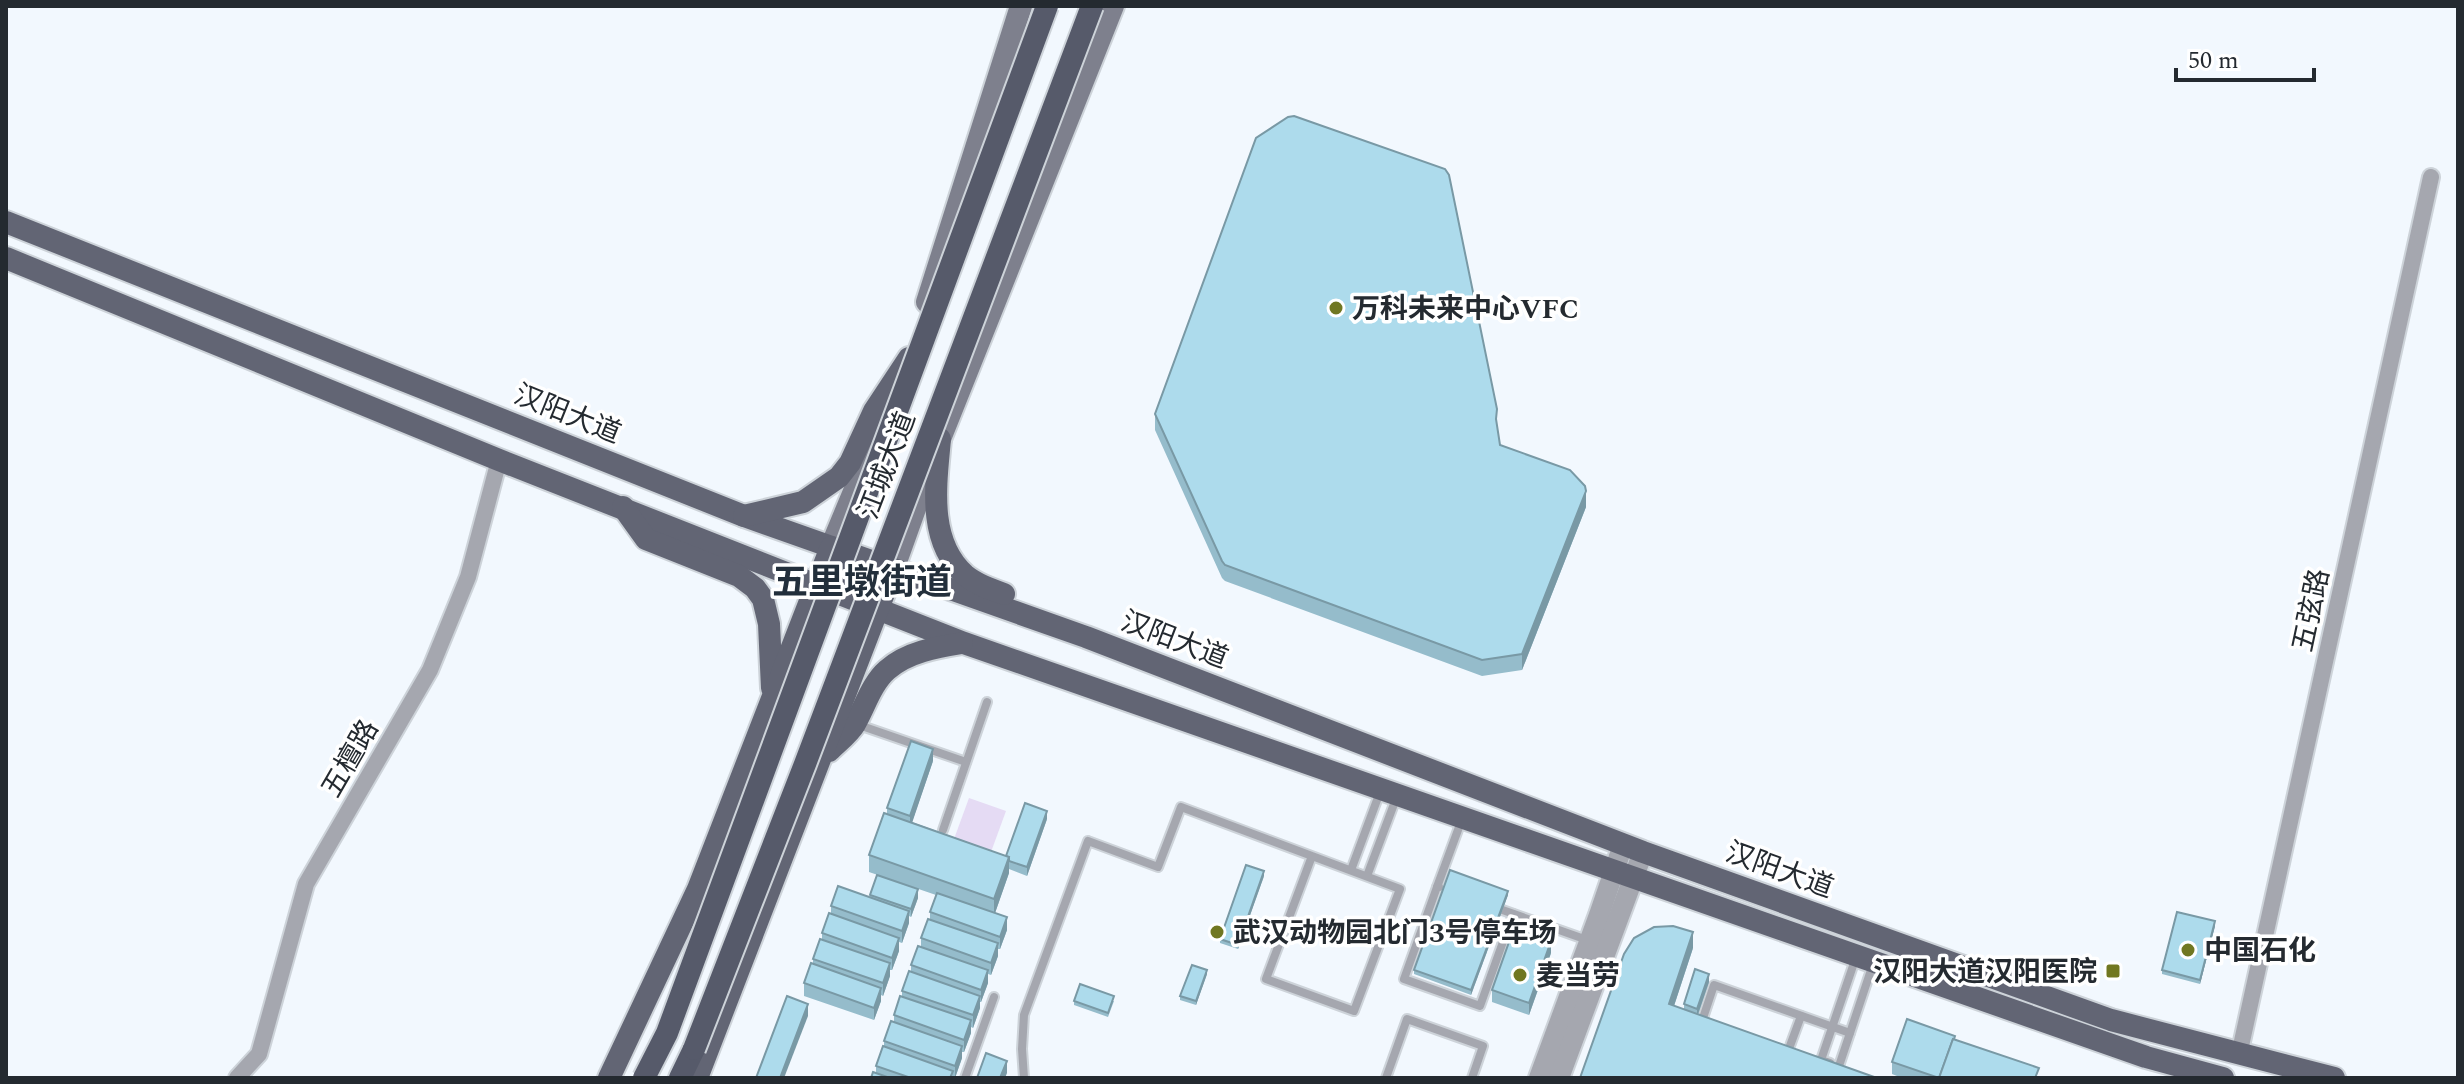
<svg xmlns="http://www.w3.org/2000/svg" width="2464" height="1084" viewBox="0 0 2464 1084" font-family="Spectral,'Noto Sans SC',serif">
  <rect width="100%" height="100%" fill="#f2f8fe"/>
  <polygon fill="#e5dbf4" points="969,798 1006,811 991,852 954,839"/>
  <g fill="none" stroke-linecap="round" stroke-linejoin="round">
    <defs>
      <g id="service">
        <polyline points="856,724 966,762"/>
        <polyline points="943,830 987,702"/>
        <polyline points="1351,870 1380,792"/>
        <polyline points="1367,876 1397,796"/>
        <polyline points="1437,887 1404,979 1480,1006 1513,914"/>
        <polyline points="1439,887 1437,887 1462,819"/>
        <polyline points="1494,907 1590,941"/>
        <polyline points="1703,1025 1701,1024 1714,985 1850,1033"/>
        <polyline points="1787,1054 1801,1016"/>
        <polyline points="1830,1063 1821,1060 1856,957"/>
        <polyline points="1839,1066 1873,964"/>
        <polyline points="965,1078 994,997"/>
        <polyline points="1024,1078 1022,1049 1024,1015 1088,841 1158,867 1181,807 1400,889 1354,1011 1266,979 1312,856"/>
        <polyline points="1386,1078 1407,1019 1483,1046 1472,1078"/>
      </g>
      <g id="minor">
        <polyline points="2239,1055 2431,177"/>
        <polyline points="237,1078 259,1054 306,884 430,670 468,577 499,460"/>
      </g>
      <g id="tertiary">
        <polyline points="1539,1078 1599,915 1623,845"/>
        <polyline points="1559,1078 1643,852"/>
      </g>
      <g id="secondary">
        <polyline points="927,302 1021,6"/>
        <polyline points="831,547 877,436"/>
        <polyline points="893,570 940,439 1113,6"/>
      </g>
      <g id="primary">
        <polyline points="6,222 744,516 1086,637 1643,852 2111,1020 2334,1078"/>
        <polyline points="6,258 499,460 964,643 2146,1057 2223,1078"/>
        <path d="M940 439C936 484 927 541 965 575 976 584 990 589 1004 594"/>
        <polyline points="623,507 646,539 739,576 755,588 763,599 769,624 772,688"/>
        <polyline points="744,516 803,502 839,477 850,463 874,411 909,358"/>
        <path d="M829 751C838 742 849 734 855 724 865 706 872 683 887 670 907 652 937 647 962 643"/>
        <polyline points="609,1078 698,889 831,547"/>
        <polyline points="697,1078 893,570"/>
      </g>
      <polyline id="trunk" points="680,1078 694,1049"/>
    </defs>
    <use href="#service" stroke="#cdd3d9" stroke-width="12"/>
    <use href="#minor" stroke="#cdd3d9" stroke-width="20"/>
    <use href="#tertiary" stroke="#cdd3d9" stroke-width="24"/>
    <use href="#secondary" stroke="#cdd3d9" stroke-width="26"/>
    <use href="#primary" stroke="#cdd3d9" stroke-width="26"/>
    <use href="#trunk" stroke="#cdd3d9" stroke-width="26"/>
    <use href="#service" stroke="#a5a7af" stroke-width="8"/>
    <use href="#minor" stroke="#a5a7af" stroke-width="16"/>
    <use href="#tertiary" stroke="#a5a7af" stroke-width="20"/>
    <use href="#secondary" stroke="#7e808d" stroke-width="22"/>
    <use href="#primary" stroke="#626574" stroke-width="22"/>
    <use href="#trunk" stroke="#565a6a" stroke-width="22"/>
    <defs>
      <g id="trunk-bridge">
        <polyline points="694,1049 805,764 1092,6"/>
        <polyline points="644,1078 667,1033 1047,6"/>
      </g>
    </defs>
    <use href="#trunk-bridge" stroke="#cdd3d9" stroke-width="26" stroke-linecap="butt"/>
    <use href="#trunk-bridge" stroke="#565a6a" stroke-width="22"/>
  </g>
  <g fill="#95bccb">
    <polygon points="1155,414 1497,426 1500,445 1586,507 1522,670 1482,676 1225,581 1222,578 1155,430"/>
    <polygon points="933,761 912,822 1006,856 1047,819 1027,876 1009,869 1009,873 995,913 1007,930 1000,949 998,949 998,956 991,975 988,974 988,983 981,1002 980,1002 980,1008 973,1028 971,1027 971,1033 964,1052 962,1052 962,1058 955,1078 871,1078 876,1073 876,1066 884,1047 884,1041 894,1022 894,1015 902,996 902,991 911,972 911,965 921,947 921,938 930,919 930,912 936,895 869,872 869,855 887,814 887,808"/>
    <polygon points="1264,876 1238,949 1220,943 1220,939"/>
    <polygon points="870,895 918,898 911,917 909,916 909,923 902,943 899,942 899,951 892,970 890,970 890,976 883,996 881,995 881,1001 874,1020 804,996 804,983 813,964 813,959 822,939 822,933 831,914 831,906 870,898"/>
    <polygon points="1508,895 1471,995 1414,974 1414,970"/>
    <polygon points="2215,926 2200,984 2162,974 2162,970"/>
    <polygon points="1693,948 1674,1006 1684,1010 1684,1004 1709,982 1698,1015 1580,1078"/>
    <polygon points="1551,953 1529,1015 1492,1002 1492,990"/>
    <polygon points="1207,974 1196,1005 1180,1000 1180,996"/>
    <polygon points="1074,1001 1114,1001 1108,1017 1074,1005"/>
    <polygon points="1955,1039 2039,1078 1902,1078 1892,1074 1892,1062"/>
  </g>
  <g fill="#7999a5">
    <polygon points="1586,491 1586,507 1522,670 1522,654"/>
    <polygon points="933,749 933,761 910,829 910,816"/>
    <polygon points="1047,811 1047,819 1027,876 1027,867"/>
    <polygon points="1009,857 1009,873 994,916 994,899"/>
    <polygon points="1264,871 1264,876 1238,949 1238,945"/>
    <polygon points="918,889 918,898 911,917 911,909"/>
    <polygon points="1508,891 1508,895 1471,995 1471,990"/>
    <polygon points="909,911 909,923 902,943 902,931"/>
    <polygon points="1007,917 1007,930 1000,949 1000,937"/>
    <polygon points="2215,921 2215,926 2200,984 2200,980"/>
    <polygon points="1693,932 1693,948 1669,1021 1669,1004"/>
    <polygon points="899,938 899,951 892,970 892,958"/>
    <polygon points="1551,941 1551,953 1529,1015 1529,1003"/>
    <polygon points="998,943 998,956 991,975 991,963"/>
    <polygon points="890,963 890,976 883,996 883,983"/>
    <polygon points="988,970 988,983 981,1002 981,990"/>
    <polygon points="1207,970 1207,974 1196,1005 1196,1001"/>
    <polygon points="1709,974 1709,982 1697,1017 1697,1009"/>
    <polygon points="881,988 881,1001 874,1020 874,1008"/>
    <polygon points="980,996 980,1008 973,1028 973,1015"/>
    <polygon points="808,1004 808,1016 784,1078 780,1078"/>
    <polygon points="971,1020 971,1033 964,1052 964,1040"/>
    <polygon points="962,1046 962,1058 955,1078 955,1066"/>
    <polygon points="1007,1061 1007,1073 1005,1078 1000,1078"/>
  </g>
  <g fill="#addbec" stroke="#7999a5" stroke-width="2">
    <polygon points="1294,116 1445,169 1449,175 1497,409 1496,419 1500,445 1570,470 1585,486 1586,491 1522,654 1482,660 1225,565 1222,561 1155,414 1256,138 1288,117"/>
    <polygon points="911,741 933,749 910,816 887,808"/>
    <polygon points="1025,803 1047,811 1027,867 1009,861 1009,857 1006,856"/>
    <polygon points="884,813 1009,857 994,899 869,855"/>
    <polygon points="1246,865 1264,871 1238,945 1220,939"/>
    <polygon points="1450,870 1508,891 1471,990 1414,970"/>
    <polygon points="877,875 918,889 911,909 870,895"/>
    <polygon points="838,886 909,911 902,931 831,906"/>
    <polygon points="937,893 1007,917 1000,937 930,912"/>
    <polygon points="2177,912 2215,921 2200,980 2162,970"/>
    <polygon points="829,913 899,938 892,958 822,933"/>
    <polygon points="928,919 998,943 991,963 921,938"/>
    <polygon points="1673,926 1693,932 1669,1004 1877,1078 1580,1078 1624,954 1634,938 1654,927"/>
    <polygon points="1514,928 1551,941 1529,1003 1492,990"/>
    <polygon points="820,939 890,963 883,983 813,959"/>
    <polygon points="918,946 988,970 981,990 911,965"/>
    <polygon points="811,963 881,988 874,1008 804,983"/>
    <polygon points="1192,965 1207,970 1196,1001 1180,996"/>
    <polygon points="1695,969 1709,974 1697,1009 1684,1004"/>
    <polygon points="909,971 980,996 973,1015 902,991"/>
    <polygon points="1080,984 1114,996 1108,1013 1074,1001"/>
    <polygon points="787,996 808,1004 780,1078 756,1078"/>
    <polygon points="900,996 971,1020 964,1040 894,1015"/>
    <polygon points="1907,1019 1955,1036 1954,1039 1953,1039 1939,1078 1892,1062"/>
    <polygon points="891,1021 962,1046 955,1066 884,1041"/>
    <polygon points="1953,1039 2039,1068 2035,1078 1939,1078"/>
    <polygon points="883,1046 953,1071 950,1078 911,1078 876,1066"/>
    <polygon points="986,1053 1007,1061 1000,1078 977,1078"/>
    <polygon points="873,1072 890,1078 871,1078"/>
  </g>
  <g fill="#707721" stroke="#fff" stroke-width="3">
    <circle cx="1336" cy="308" r="8"/>
    <circle cx="1217" cy="932" r="8"/>
    <circle cx="2188" cy="950" r="8"/>
    <rect x="2105" y="963" width="16" height="16" rx="4"/>
    <circle cx="1520" cy="975" r="8"/>
  </g>
  <g text-anchor="middle" stroke-width="7" stroke-linejoin="round" paint-order="stroke">
    <g font-size="28" font-weight="bold" fill="#242a30" stroke="#fff" text-anchor="start">
      <text x="1352" y="318">万科未来中心VFC</text>
      <text x="1233" y="942">武汉动物园北门3号停车场</text>
      <text x="2204" y="960">中国石化</text>
      <text x="2097" y="981" text-anchor="end">汉阳大道汉阳医院</text>
      <text x="1536" y="985">麦当劳</text>
    </g>
    <g font-size="28" fill="#242a30" stroke="#fff">
      <text transform="translate(568 413) rotate(22)" y="10">汉阳大道</text>
      <text transform="translate(886 465) rotate(-69)" y="10">江城大道</text>
      <text transform="translate(2310 610) rotate(-78)" y="10">五弦路</text>
      <text transform="translate(1175 639) rotate(21)" y="10">汉阳大道</text>
      <text transform="translate(349 758) rotate(-60)" y="10">五檀路</text>
      <text transform="translate(1780 869) rotate(20)" y="10">汉阳大道</text>
    </g>
    <g font-size="36" font-weight="bold" fill="#232f3b" stroke="#fff">
      <text x="862" y="594">五里墩街道</text>
    </g>
  </g>
  <rect width="2464" height="1084" fill="none" stroke="#242a30" stroke-width="16"/>
  <path d="M2176 68v12h138v-12" fill="none" stroke="#242a30" stroke-width="4"/>
  <text x="2188" y="68" font-size="24" fill="#242a30" stroke="#ffffff" stroke-width="6" paint-order="stroke">50 m</text>
</svg>
